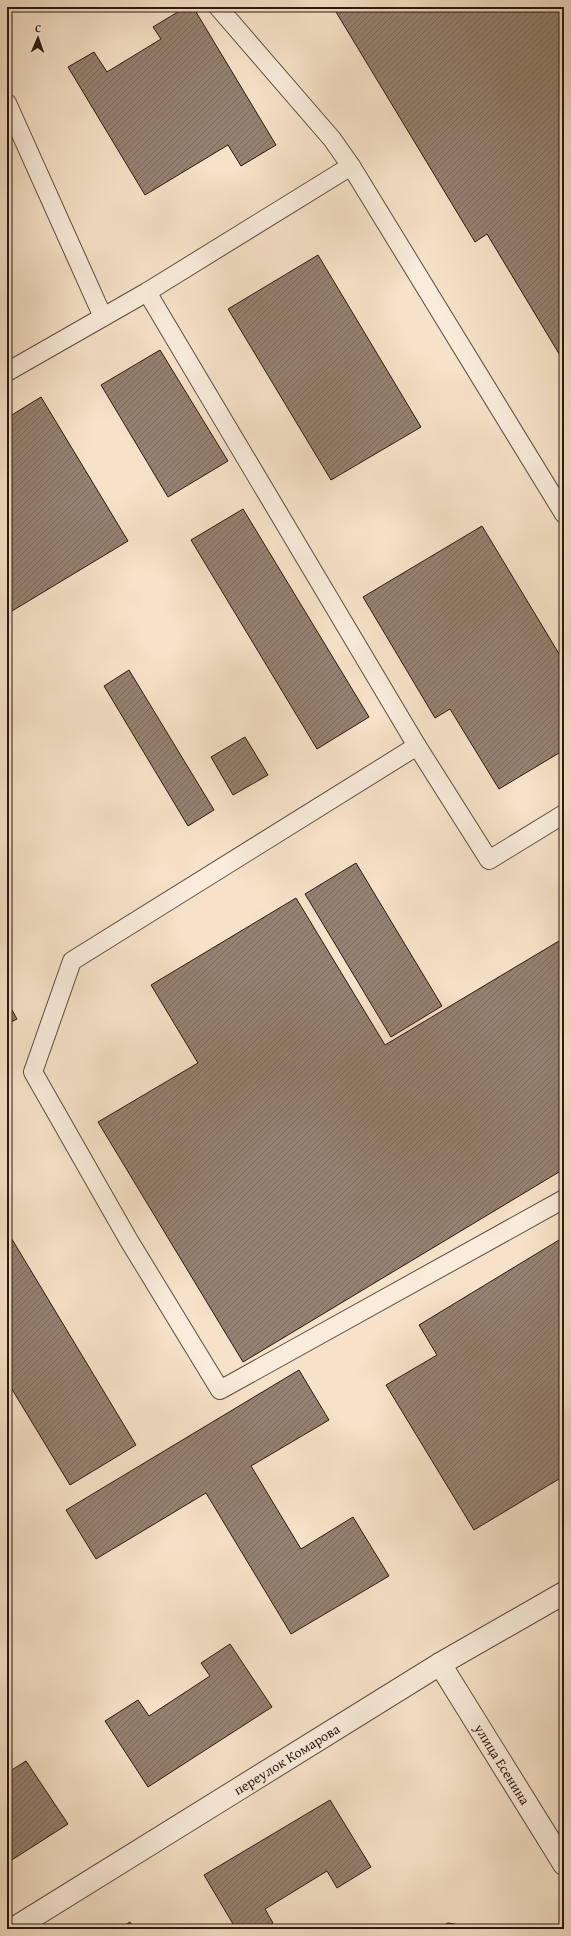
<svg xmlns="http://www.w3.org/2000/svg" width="571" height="1936" viewBox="0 0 571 1936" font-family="'Gentium Book Plus',serif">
  <defs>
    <pattern id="building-hatch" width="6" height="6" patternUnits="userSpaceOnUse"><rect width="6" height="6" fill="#958271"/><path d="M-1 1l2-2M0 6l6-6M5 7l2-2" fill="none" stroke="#7a6a5b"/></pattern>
  </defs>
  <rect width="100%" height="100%" fill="#f6e2c8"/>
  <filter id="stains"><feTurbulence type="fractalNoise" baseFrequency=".005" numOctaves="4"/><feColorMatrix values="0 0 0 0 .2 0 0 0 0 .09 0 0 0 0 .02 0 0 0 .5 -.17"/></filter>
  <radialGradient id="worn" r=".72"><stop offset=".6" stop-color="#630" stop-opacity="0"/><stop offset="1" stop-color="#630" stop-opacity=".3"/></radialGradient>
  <g fill="url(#building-hatch)" stroke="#2b1912">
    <polygon points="186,7 193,7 276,145 241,166 228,145 145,195 68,67 94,52 107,72 161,39 153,27"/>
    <polygon points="333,7 564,7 564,362 487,234 475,242"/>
    <polygon points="318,255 421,427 331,480 228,309"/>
    <polygon points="160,350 228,461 168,497 101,385"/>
    <polygon points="41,397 128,541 7,614 7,418"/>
    <polygon points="243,509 369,717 317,749 191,540"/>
    <polygon points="482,526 564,662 564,750 499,789 450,709 435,718 363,597"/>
    <polygon points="129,670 214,810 188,826 104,686"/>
    <polygon points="245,737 268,775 233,795 211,757"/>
    <polygon points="356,863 442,1006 391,1037 305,894"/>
    <polygon points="296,898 385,1045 564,938 564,1169 243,1362 98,1122 198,1063 151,985"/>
    <polygon points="7,1001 17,1019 7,1024"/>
    <polygon points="7,1231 136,1445 70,1485 7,1381"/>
    <polygon points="564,1237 564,1476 474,1530 386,1385 437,1355 419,1325"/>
    <polygon points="299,1370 329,1420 251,1466 301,1549 353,1517 389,1576 291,1634 206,1493 96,1559 66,1510"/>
    <polygon points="230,1644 272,1707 148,1787 105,1721 138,1700 149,1716 210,1676 201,1663"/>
    <polygon points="26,1761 68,1824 7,1863 7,1773"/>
    <polygon points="330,1800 371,1867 337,1888 327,1871 265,1909 273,1923 262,1929 236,1929 204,1875"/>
    <polygon points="130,1922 134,1929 118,1929"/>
    <polygon points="448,1923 484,1929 437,1929"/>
  </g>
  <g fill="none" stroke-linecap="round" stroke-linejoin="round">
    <defs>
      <g id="lane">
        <polyline points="218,7 332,139 351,166 564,514"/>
        <polyline points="7,103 103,317"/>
        <polyline points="147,292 417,746 489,860 564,814"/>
        <polyline points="7,372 147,292 351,166"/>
        <polyline points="417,746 72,961 33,1072 128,1239 220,1390 564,1199"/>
      </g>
      <g id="street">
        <path id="s1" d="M440 1664 564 1864"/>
        <path id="s2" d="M13 1929 440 1664 564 1593"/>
      </g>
    </defs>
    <use href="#lane" stroke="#5e4b40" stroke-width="20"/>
    <use href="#street" stroke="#5e4b40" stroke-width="24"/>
    <use href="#lane" stroke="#f9ecdb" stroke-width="18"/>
    <use href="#street" stroke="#f9ecdb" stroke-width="22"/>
  </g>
  <g text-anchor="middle" stroke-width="3" stroke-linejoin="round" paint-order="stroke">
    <g font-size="14" fill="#2b1912" stroke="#f9ecdb">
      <text dy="5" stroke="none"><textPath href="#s2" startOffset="322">переулок Комарова</textPath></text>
      <text dy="5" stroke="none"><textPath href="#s1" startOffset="118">улица Есенина</textPath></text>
    </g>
  </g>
  <rect width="571" height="1936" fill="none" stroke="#f6e2c8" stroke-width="24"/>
  <rect x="8" y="8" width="555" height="1920" fill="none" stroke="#2b1912" stroke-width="2"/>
  <rect x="12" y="12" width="547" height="1912" fill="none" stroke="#2b1912"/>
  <g transform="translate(38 38) rotate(2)" stroke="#f9ecdb" stroke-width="3" paint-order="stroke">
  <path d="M0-3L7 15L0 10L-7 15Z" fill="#2b1912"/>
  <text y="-6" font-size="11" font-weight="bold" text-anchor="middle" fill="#2b1912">С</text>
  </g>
  <rect width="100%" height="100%" filter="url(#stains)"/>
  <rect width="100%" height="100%" fill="url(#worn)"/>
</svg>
